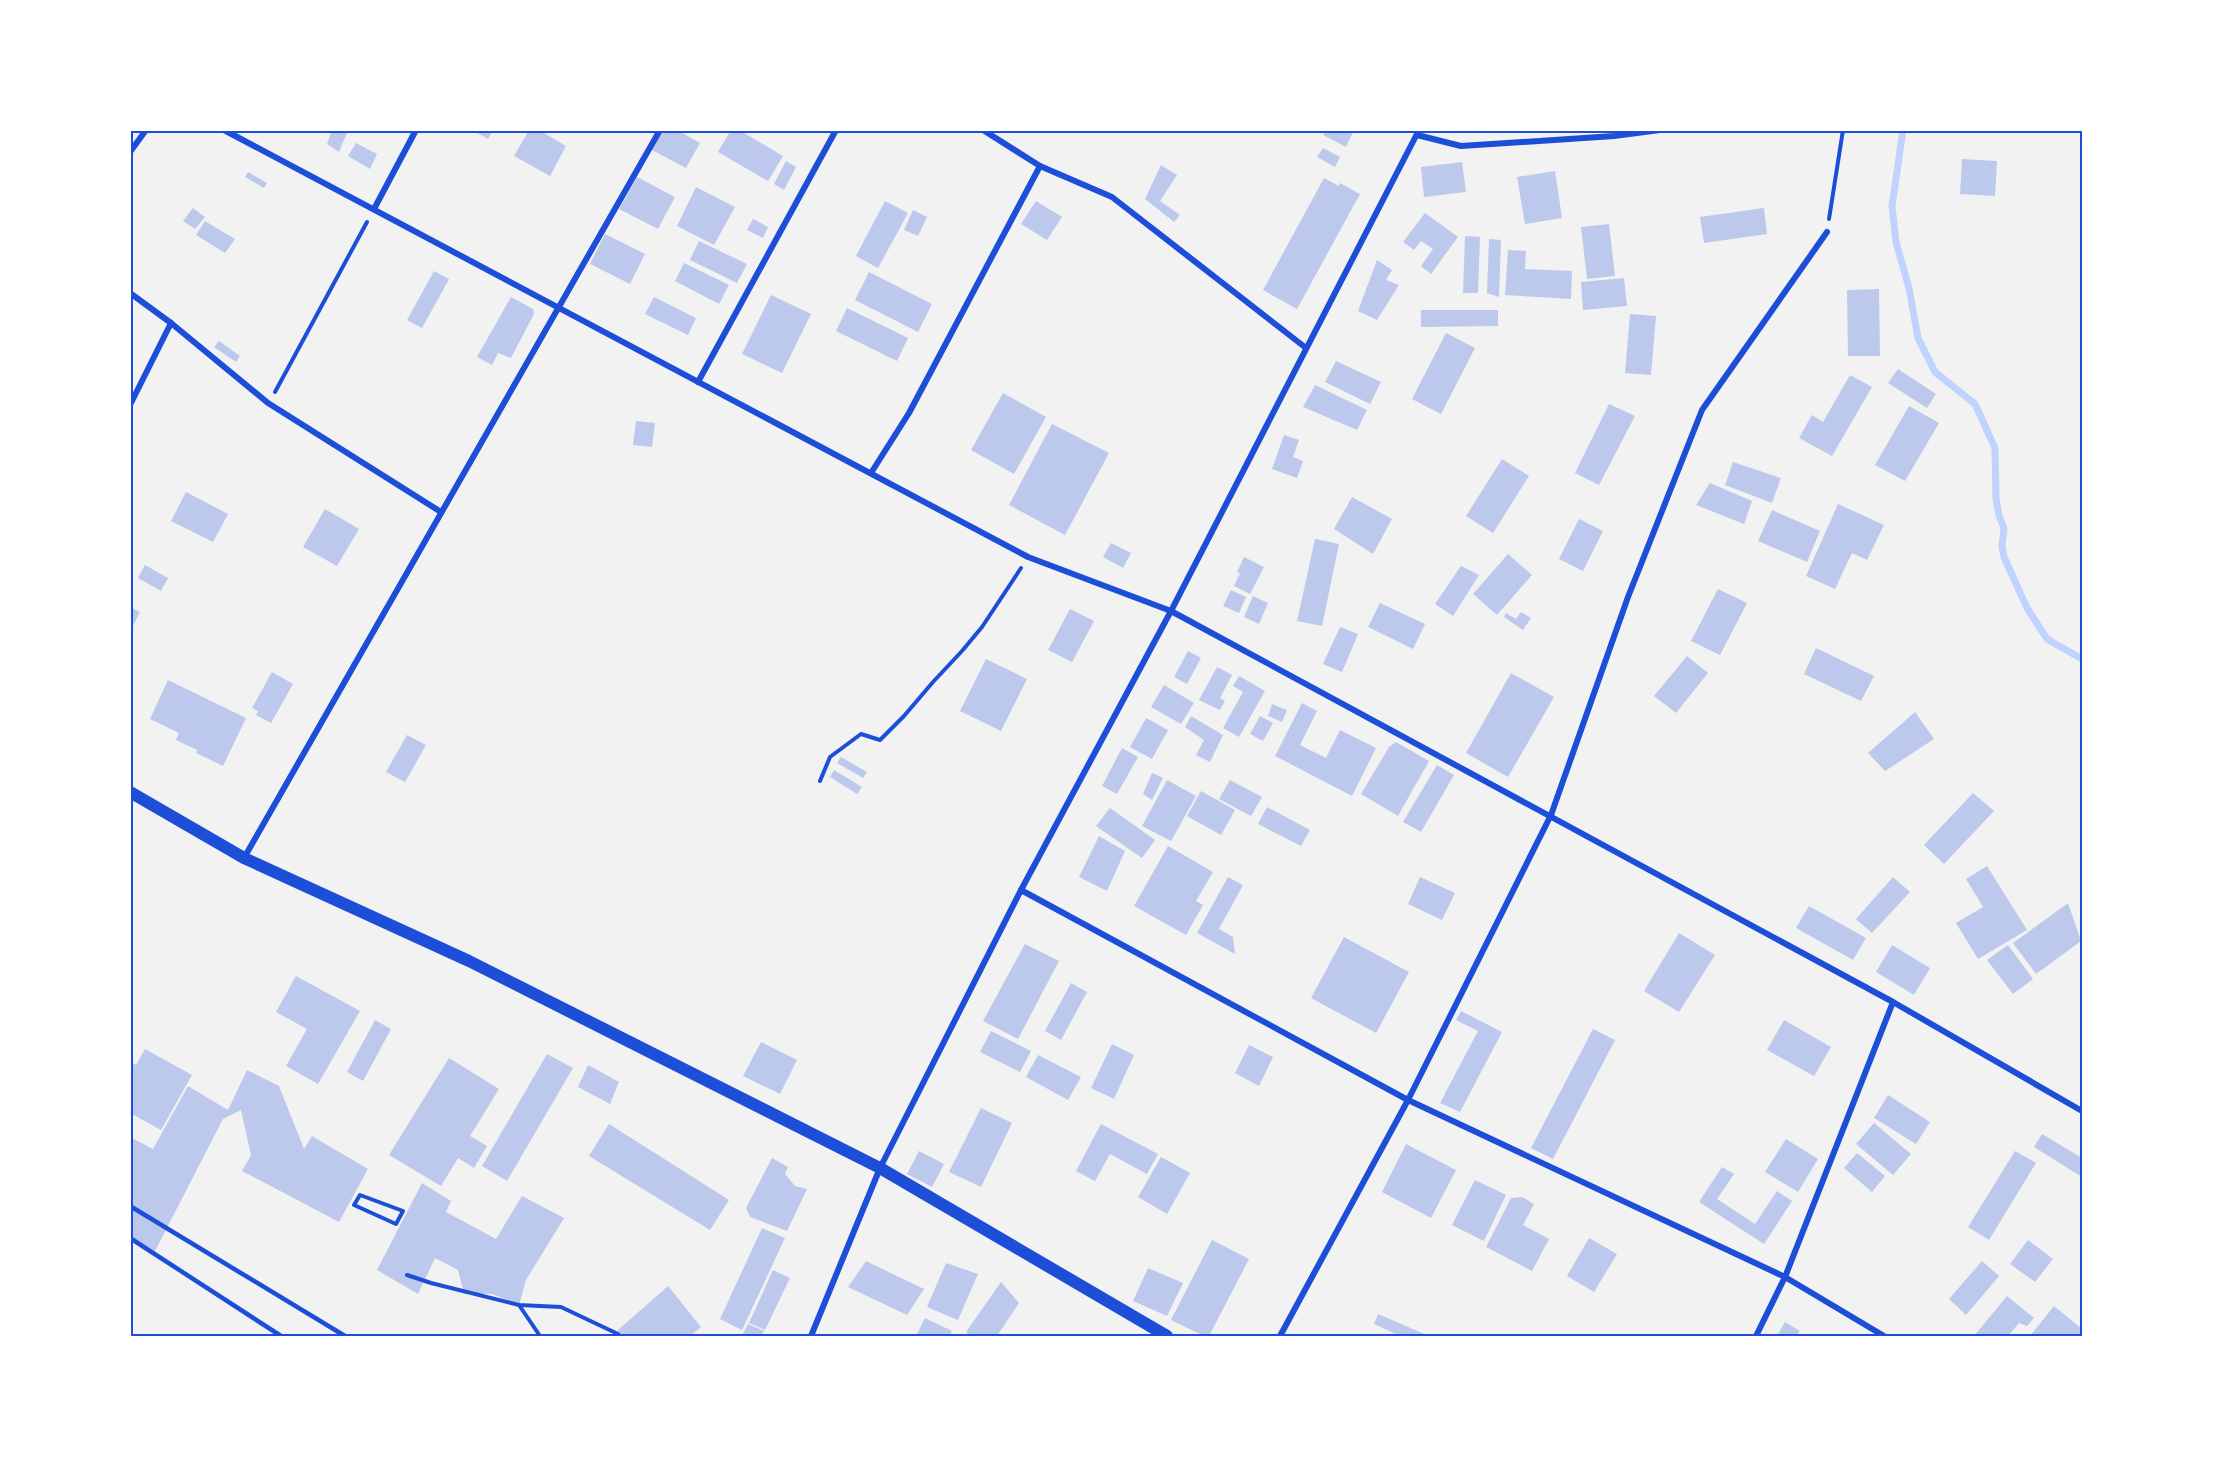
<svg xmlns="http://www.w3.org/2000/svg" width="2213" height="1467" viewBox="0 0 2213 1467" font-family="Jost,sans-serif">
  <rect width="100%" height="100%" fill="#f2f2f2"/>
  <g fill="none" stroke-linecap="round" stroke-linejoin="round">
    <polyline stroke="#bfd3fe" stroke-width="7" points="1903,130 1892,206 1896,242 1909,288 1918,338 1935,372 1975,404 1995,448 1996,498 1999,516 2004,528 2002,546 2004,557 2027,608 2047,639 2082,659"/>
  </g>
  <g fill="#bdc9ec">
    <polygon points="332,130 348,130 339,152 327,144"/>
    <polygon points="472,130 493,130 488,139"/>
    <polygon points="529,130 539,130 566,146 550,176 514,156"/>
    <polygon points="662,130 677,130 700,143 686,168 652,150"/>
    <polygon points="731,130 739,130 783,156 768,181 718,152"/>
    <polygon points="1326,130 1354,130 1346,147 1323,135"/>
    <polygon points="356,143 377,154 370,169 348,156"/>
    <polygon points="1323,148 1340,157 1335,167 1317,157"/>
    <polygon points="1962,159 1997,161 1995,196 1960,194"/>
    <polygon points="786,161 796,167 784,190 774,184"/>
    <polygon points="1462,162 1466,192 1424,197 1421,167"/>
    <polygon points="1161,165 1177,175 1160,201 1180,215 1174,222 1145,199"/>
    <polygon points="1555,171 1562,218 1525,224 1517,177"/>
    <polygon points="248,172 267,183 264,188 245,177"/>
    <polygon points="637,177 675,197 658,229 619,209"/>
    <polygon points="1324,178 1339,186 1340,183 1360,194 1297,309 1263,290"/>
    <polygon points="696,187 735,207 714,245 677,226"/>
    <polygon points="885,201 908,213 878,268 856,256"/>
    <polygon points="1036,201 1062,217 1047,240 1021,224"/>
    <polygon points="193,208 205,217 195,229 183,221"/>
    <polygon points="1764,208 1767,234 1704,243 1700,217"/>
    <polygon points="913,210 927,217 918,236 904,230"/>
    <polygon points="1425,213 1458,237 1431,274 1421,266 1433,249 1421,241 1414,250 1403,242"/>
    <polygon points="753,219 768,227 763,238 747,230"/>
    <polygon points="205,221 235,239 225,253 196,235"/>
    <polygon points="1609,224 1615,276 1587,279 1581,227"/>
    <polygon points="605,234 645,254 630,284 590,264"/>
    <polygon points="1465,236 1480,237 1478,293 1463,293"/>
    <polygon points="1489,239 1501,240 1499,297 1487,293"/>
    <polygon points="699,241 747,264 737,283 690,260"/>
    <polygon points="1508,250 1526,251 1525,269 1572,271 1571,299 1505,295"/>
    <polygon points="1377,260 1392,270 1386,280 1399,285 1377,320 1358,311"/>
    <polygon points="684,263 729,285 719,304 675,281"/>
    <polygon points="434,271 449,279 422,328 407,320"/>
    <polygon points="869,272 932,304 918,332 855,300"/>
    <polygon points="1624,278 1627,306 1583,310 1581,282"/>
    <polygon points="1879,289 1880,356 1848,356 1847,290"/>
    <polygon points="771,295 811,314 782,373 742,354"/>
    <polygon points="511,297 533,309 534,314 511,358 498,353 492,365 477,357"/>
    <polygon points="654,297 696,318 688,335 645,314"/>
    <polygon points="847,308 908,338 897,361 836,331"/>
    <polygon points="1421,310 1498,310 1498,326 1421,327"/>
    <polygon points="1630,314 1656,316 1651,375 1625,373"/>
    <polygon points="1446,333 1475,348 1441,414 1412,399"/>
    <polygon points="219,341 240,356 236,362 214,347"/>
    <polygon points="1336,361 1381,382 1370,404 1325,382"/>
    <polygon points="1898,369 1936,394 1927,408 1888,383"/>
    <polygon points="1850,375 1872,387 1832,456 1799,438 1812,415 1823,422"/>
    <polygon points="1315,385 1367,410 1357,430 1303,407"/>
    <polygon points="1003,393 1046,417 1014,474 971,450"/>
    <polygon points="1609,404 1635,416 1599,485 1575,473"/>
    <polygon points="1909,406 1939,423 1905,481 1875,465"/>
    <polygon points="636,421 655,423 652,447 633,445"/>
    <polygon points="1052,424 1109,453 1065,535 1009,505"/>
    <polygon points="1284,435 1299,440 1293,457 1303,461 1297,478 1272,469"/>
    <polygon points="1502,459 1529,476 1493,533 1466,516"/>
    <polygon points="1733,462 1781,478 1772,503 1725,485"/>
    <polygon points="1710,483 1752,501 1744,524 1696,505"/>
    <polygon points="186,492 228,514 213,542 171,521"/>
    <polygon points="1352,497 1392,519 1373,554 1334,529"/>
    <polygon points="1838,504 1884,525 1867,560 1852,553 1835,589 1806,576"/>
    <polygon points="325,509 359,529 337,566 303,547"/>
    <polygon points="1772,510 1820,531 1807,562 1758,541"/>
    <polygon points="1579,519 1603,531 1583,571 1559,559"/>
    <polygon points="1315,539 1339,544 1322,626 1297,621"/>
    <polygon points="1111,543 1131,553 1123,568 1103,557"/>
    <polygon points="1508,554 1532,575 1497,615 1473,594"/>
    <polygon points="1244,557 1264,567 1250,594 1234,586 1240,573 1237,572"/>
    <polygon points="145,565 168,578 161,591 138,578"/>
    <polygon points="1461,566 1479,575 1453,616 1435,604"/>
    <polygon points="1718,589 1747,603 1720,655 1691,641"/>
    <polygon points="1231,590 1246,597 1239,613 1223,606"/>
    <polygon points="1253,596 1268,603 1259,624 1244,617"/>
    <polygon points="1380,603 1425,624 1413,649 1368,627"/>
    <polygon points="130,607 140,612 130,632"/>
    <polygon points="1070,609 1094,621 1072,662 1048,650"/>
    <polygon points="1521,612 1531,618 1523,630 1504,617 1506,613 1516,619"/>
    <polygon points="1340,627 1358,634 1342,672 1323,664"/>
    <polygon points="1816,648 1874,676 1861,701 1804,674"/>
    <polygon points="1188,651 1201,658 1187,684 1174,677"/>
    <polygon points="1687,656 1708,673 1676,713 1654,696"/>
    <polygon points="986,659 1027,679 1001,731 960,711"/>
    <polygon points="1217,667 1232,675 1220,698 1225,701 1220,710 1199,700"/>
    <polygon points="272,672 293,684 271,723 256,715 258,711 252,708"/>
    <polygon points="1511,673 1554,697 1508,777 1466,753"/>
    <polygon points="1239,676 1265,691 1239,737 1223,728 1243,692 1233,686"/>
    <polygon points="168,680 246,718 223,766 196,753 197,750 176,740 179,733 150,719"/>
    <polygon points="1164,685 1194,703 1181,724 1151,707"/>
    <polygon points="1302,703 1317,711 1300,745 1326,758 1340,730 1376,748 1352,796 1275,756"/>
    <polygon points="1272,704 1287,710 1282,722 1268,716"/>
    <polygon points="1915,712 1934,739 1885,771 1868,753"/>
    <polygon points="1191,716 1223,735 1210,762 1196,755 1204,740 1185,727"/>
    <polygon points="1260,716 1273,723 1263,741 1250,734"/>
    <polygon points="1146,718 1168,730 1152,759 1130,747"/>
    <polygon points="407,735 426,745 405,782 386,772"/>
    <polygon points="1396,742 1429,761 1398,816 1361,794 1389,747"/>
    <polygon points="1122,748 1138,757 1117,794 1102,786"/>
    <polygon points="841,757 867,772 863,778 837,763"/>
    <polygon points="1437,765 1454,775 1421,832 1403,822"/>
    <polygon points="834,770 862,787 857,794 830,777"/>
    <polygon points="1152,773 1163,778 1152,800 1143,794"/>
    <polygon points="1167,780 1196,796 1171,841 1142,826"/>
    <polygon points="1230,780 1262,797 1251,816 1219,799"/>
    <polygon points="1201,791 1235,810 1221,835 1187,816"/>
    <polygon points="1973,793 1994,811 1944,864 1924,845"/>
    <polygon points="1267,807 1310,830 1301,846 1258,824"/>
    <polygon points="1110,808 1155,840 1142,858 1096,826"/>
    <polygon points="1099,836 1125,851 1107,891 1079,877"/>
    <polygon points="1168,846 1213,872 1196,901 1203,905 1186,935 1134,906"/>
    <polygon points="1987,866 2027,930 1978,959 1956,923 1983,907 1966,879"/>
    <polygon points="1228,877 1243,885 1219,929 1233,937 1235,954 1197,933"/>
    <polygon points="1420,877 1455,893 1442,920 1408,904"/>
    <polygon points="1893,877 1910,892 1872,933 1856,919"/>
    <polygon points="2068,903 2081,941 2036,974 2013,943"/>
    <polygon points="1809,906 1866,938 1853,960 1796,928"/>
    <polygon points="1679,933 1715,955 1679,1012 1644,991"/>
    <polygon points="1344,937 1409,972 1376,1033 1311,998"/>
    <polygon points="1025,944 1059,961 1018,1039 983,1021"/>
    <polygon points="1892,945 1930,968 1914,995 1876,972"/>
    <polygon points="2008,945 2033,979 2013,994 1987,960"/>
    <polygon points="296,976 360,1011 318,1084 286,1066 307,1029 276,1012"/>
    <polygon points="1071,983 1087,992 1061,1040 1045,1031"/>
    <polygon points="1461,1011 1502,1032 1460,1112 1440,1103 1478,1031 1456,1020"/>
    <polygon points="375,1020 391,1029 363,1081 347,1072"/>
    <polygon points="1784,1020 1831,1047 1814,1076 1767,1050"/>
    <polygon points="1593,1029 1615,1040 1553,1159 1531,1148"/>
    <polygon points="991,1031 1031,1051 1020,1072 980,1052"/>
    <polygon points="761,1042 797,1060 780,1094 743,1076"/>
    <polygon points="1112,1044 1134,1055 1114,1099 1091,1088"/>
    <polygon points="1249,1045 1273,1057 1259,1086 1235,1073"/>
    <polygon points="145,1049 192,1075 161,1130 130,1113 130,1061 136,1065"/>
    <polygon points="547,1054 573,1068 507,1181 482,1166"/>
    <polygon points="1038,1055 1081,1077 1068,1100 1026,1077"/>
    <polygon points="449,1058 499,1089 470,1136 487,1146 474,1168 458,1158 441,1186 389,1155"/>
    <polygon points="588,1065 619,1082 610,1104 578,1087"/>
    <polygon points="247,1070 279,1086 304,1149 312,1136 368,1169 339,1222 242,1171 251,1155 241,1110 223,1119 155,1251 130,1237 130,1137 153,1149 188,1086 228,1110"/>
    <polygon points="1888,1095 1930,1122 1916,1144 1874,1118"/>
    <polygon points="981,1108 1012,1123 981,1187 949,1172"/>
    <polygon points="1874,1123 1911,1154 1893,1175 1856,1144"/>
    <polygon points="609,1124 729,1200 710,1230 589,1156"/>
    <polygon points="1101,1124 1158,1154 1147,1174 1110,1154 1095,1181 1076,1171"/>
    <polygon points="2042,1134 2082,1158 2082,1177 2034,1147"/>
    <polygon points="1786,1139 1818,1159 1798,1192 1765,1172"/>
    <polygon points="1406,1144 1456,1170 1431,1218 1382,1192"/>
    <polygon points="919,1151 944,1164 932,1187 907,1174"/>
    <polygon points="2015,1151 2036,1163 1989,1240 1968,1227"/>
    <polygon points="1857,1153 1885,1176 1872,1192 1844,1168"/>
    <polygon points="1161,1157 1190,1173 1167,1214 1138,1197"/>
    <polygon points="772,1158 788,1167 785,1174 795,1186 807,1189 787,1231 750,1217 746,1208"/>
    <polygon points="1722,1167 1734,1174 1717,1199 1755,1224 1777,1191 1792,1201 1764,1244 1699,1202"/>
    <polygon points="1475,1180 1506,1195 1484,1241 1452,1225"/>
    <polygon points="422,1183 451,1201 446,1212 496,1239 522,1196 564,1218 526,1280 519,1305 492,1294 464,1294 458,1270 435,1258 418,1294 377,1270"/>
    <polygon points="1522,1197 1534,1204 1523,1225 1549,1239 1532,1271 1486,1247 1511,1198"/>
    <polygon points="762,1228 785,1238 742,1330 720,1319"/>
    <polygon points="1589,1238 1617,1254 1594,1292 1567,1276"/>
    <polygon points="1212,1240 1249,1259 1209,1336 1204,1336 1171,1320"/>
    <polygon points="2028,1240 2053,1259 2035,1282 2010,1264"/>
    <polygon points="866,1261 924,1289 907,1315 848,1287"/>
    <polygon points="1982,1261 1999,1276 1966,1315 1949,1299"/>
    <polygon points="946,1263 978,1274 958,1320 927,1307"/>
    <polygon points="1148,1268 1183,1283 1167,1316 1133,1301"/>
    <polygon points="773,1270 790,1278 765,1330 749,1323"/>
    <polygon points="1001,1282 1019,1303 997,1336 971,1336 966,1332"/>
    <polygon points="668,1286 701,1327 690,1336 618,1336 618,1330"/>
    <polygon points="2007,1296 2034,1318 2027,1326 2019,1323 2008,1336 1974,1336"/>
    <polygon points="2054,1306 2082,1329 2082,1336 2030,1336"/>
    <polygon points="1378,1314 1429,1336 1400,1336 1374,1324"/>
    <polygon points="925,1318 952,1331 949,1336 916,1336"/>
    <polygon points="1785,1322 1800,1331 1796,1336 1777,1336"/>
    <polygon points="748,1324 764,1331 761,1336 742,1336"/>
  </g>
  <g fill="none" stroke-linecap="round" stroke-linejoin="round">
    <g stroke="#1d4ed8" stroke-width="4">
      <polyline points="1829,219 1843,130"/>
      <polyline points="275,392 367,222"/>
      <polyline points="820,781 830,757 861,734 880,740 904,716 933,682 962,651 982,627 1021,568"/>
      <polygon points="360,1195 403,1211 396,1224 354,1205"/>
      <polyline points="407,1275 431,1283 519,1305 561,1307 618,1334"/>
      <polyline points="519,1305 540,1336"/>
    </g>
    <g stroke="#1d4ed8" stroke-width="4.5">
      <polyline points="130,1206 345,1336"/>
      <polyline points="130,1238 281,1336"/>
    </g>
    <g stroke="#1d4ed8" stroke-width="6">
      <polyline points="224,130 1028,557 1171,611 1893,1002 2082,1111"/>
      <polyline points="983,130 1040,166 1112,197 1306,348"/>
      <polyline points="1417,135 1461,146 1614,136 1660,130"/>
      <polyline points="130,152 146,130"/>
      <polyline points="374,209 416,130"/>
      <polyline points="130,293 171,323 268,403 441,512"/>
      <polyline points="698,382 836,130"/>
      <polyline points="130,405 171,323"/>
      <polyline points="871,473 909,413 1040,166"/>
      <polyline points="244,858 660,130"/>
      <polyline points="1021,890 1408,1100 1785,1277 1884,1336"/>
      <polyline points="811,1336 880,1168 1021,890 1171,611 1419,130"/>
      <polyline points="1280,1336 1408,1100 1551,815 1628,597 1702,410 1827,232"/>
      <polyline points="1756,1336 1785,1277 1893,1002"/>
    </g>
    <polyline stroke="#1d4ed8" stroke-width="12" points="130,792 244,858 469,961 880,1168 1167,1336"/>
  </g>
  <rect width="2213" height="1467" fill="none" stroke="#ffffff" stroke-width="264"/>
  <rect x="132" y="132" width="1949" height="1203" fill="none" stroke="#1d4ed8" stroke-width="2"/>
</svg>
